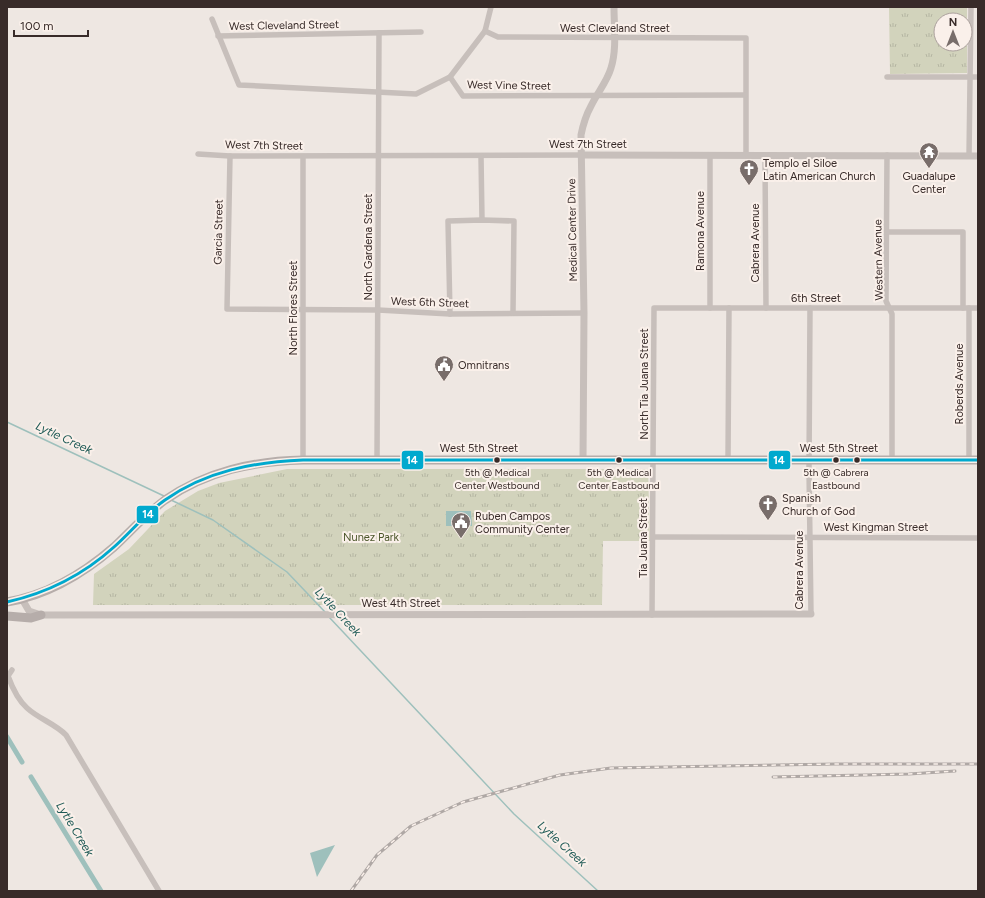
<svg xmlns="http://www.w3.org/2000/svg" width="985" height="898" viewBox="0 0 985 898" font-family="Figtree,sans-serif">
  <defs>
    <pattern id="park-tufts" width="24" height="20" patternUnits="userSpaceOnUse"><rect width="24" height="20" fill="#d2d3bc"/><path d="M3 7l-1-3M5 7V3M7 7l1-3M15 17l-1-3M17 17v-4M19 17l1-3" fill="none" stroke="#b5b5a2"/></pattern>
  </defs>
  <rect width="100%" height="100%" fill="#eee7e2"/>
  <g fill="url(#park-tufts)" fill-rule="evenodd">
    <path d="M889 7H967V73L890 74ZM941 20H965V44H941Z"/>
    <polygon points="287,469 604,469 609,473 630,473 641,469 648,469 650,541 603,541 602,605 93,605 94,574 129,549 165,511 198,491 219,483"/>
  </g>
  <g fill="#9ec0bc">
    <polygon points="446,511 471,511 472,526 446,526"/>
    <polygon points="335,845 317,877 310,853"/>
  </g>
  <g fill="none" stroke-linecap="round" stroke-linejoin="round">
    <g stroke="#9ec0bc" stroke-width="1.5">
      <polyline points="7,422 164,496"/>
      <polyline points="171,500 213,520 287,572 325,612"/>
      <polyline points="329,617 514,814 598,891"/>
    </g>
    <g stroke="#9ec0bc" stroke-width="5">
      <polyline points="7,737 22,762"/>
      <polyline points="31,777 101,891"/>
    </g>
    <g stroke="#c7bfbb" stroke-width="5.5">
      <polyline points="212,19 239,85 416,94 450,77 485,31 491,7"/>
      <polyline points="485,31 498,37 746,38 746,155"/>
      <polyline points="218,36 421,32"/>
      <polyline points="450,77 463,96 745,95"/>
      <polyline points="887,77 978,77"/>
      <polyline points="198,154 230,156 582,155"/>
      <polyline points="710,155 710,308"/>
      <polyline points="765,155 766,308"/>
      <polyline points="887,155 886,301 892,314 892,460"/>
      <polyline points="230,156 227,309 378,310 450,314 584,313"/>
      <polyline points="481,156 482,220"/>
      <polyline points="969,156 971,7"/>
      <polyline points="887,232 963,232 963,308"/>
      <polyline points="810,308 809,469 811,614"/>
      <polyline points="450,314 448,221 482,220 514,221 513,313"/>
      <polyline points="303,460 303,157"/>
      <polyline points="377,460 379,33"/>
      <polyline points="728,460 729,308"/>
      <polyline points="969,460 969,308"/>
      <polyline points="653,537 978,538"/>
      <polyline points="652,615 654,308 978,308"/>
      <path d="M12 670 8 676C12 687 18 700 27 708 39 719 54 723 66 735L159 891"/>
    </g>
    <g stroke="#c7bfbb" stroke-width="7">
      <polyline points="582,155 978,156"/>
      <path d="M583 460 584 313 581 135C583 125 586 115 591 106 597 93 607 82 611 68 617 49 614 27 614 7"/>
      <polyline points="22,599 29,611 41,615 811,614"/>
    </g>
    <g stroke="#b6adaa" stroke-width="9">
      <path d="M7 602C48 595 83 574 114 547 131 531 146 514 165 500 207 471 253 461 303 460H978"/>
      <polyline points="7,616 31,618 41,615"/>
    </g>
    <defs>
      <g id="rail">
        <polyline points="773,777 909,774 955,771"/>
        <polyline points="351,891 377,855 411,826 463,802 560,775 611,768 836,764 978,764"/>
      </g>
    </defs>
    <use href="#rail" stroke="#afa8a5" stroke-width="3"/>
    <use href="#rail" stroke="#faf0ea" stroke-width="1.5" stroke-dasharray="4.5" stroke-linecap="butt"/>
    <defs>
      <path id="bus-1" d="M7 602C47 593 83 575 114 547 131 532 146 513 165 500 206 471 254 462 303 460H978"/>
    </defs>
    <use href="#bus-1" stroke="#faf0ea" stroke-width="6"/>
    <use href="#bus-1" stroke="#00a9ce" stroke-width="3"/>
  </g>
  <defs>
    <symbol id="temple-pin" viewBox="-11 -11 22 30"><path d="M0 17L-7.5 6A9.5 9.5 0 1 1 7.5 6Z" fill="#786d6a" stroke="#faf0ea"/><path d="M0-6L5-2H3V0L6.5 2.5H4V6H1.5V3h-3V6H-4V2.5H-6.5L-3 0V-2H-5Z" fill="#fff"/></symbol>
    <symbol id="church-pin" viewBox="-11 -11 22 30"><path d="M0 17L-7.5 6A9.5 9.5 0 1 1 7.5 6Z" fill="#786d6a" stroke="#faf0ea"/><path d="M-1.2-6h2.4v3.5h3.3v2.4h-3.3V6h-2.4V-.1h-3.3v-2.4h3.3Z" fill="#fff"/></symbol>
    <symbol id="civic-pin" viewBox="-11 -11 22 30"><path d="M0 17L-7.5 6A9.5 9.5 0 1 1 7.5 6Z" fill="#786d6a" stroke="#faf0ea"/><path d="M-.6-6.5H3V-4.5H.6V-3L4-1V1h2V6H-6V1h2V-1L-.6-3ZM-1.2 2.5V6h2.4V2.5Z" fill="#fff"/></symbol>
  </defs>
  <g fill-rule="evenodd">
    <use href="#temple-pin" x="918" y="141" width="22" height="30"/>
    <use href="#church-pin" x="738" y="158" width="22" height="30"/>
    <use href="#civic-pin" x="433" y="354" width="22" height="30"/>
    <use href="#church-pin" x="757" y="493" width="22" height="30"/>
    <use href="#civic-pin" x="450" y="511" width="22" height="30"/>
  </g>
  <g fill="#382b29" stroke="#faf0ea" stroke-width="1.5">
    <circle cx="497" cy="460" r="3.5"/>
    <circle cx="619" cy="460" r="3.5"/>
    <circle cx="836" cy="460" r="3.5"/>
    <circle cx="857" cy="460" r="3.5"/>
  </g>
  <g text-anchor="middle" stroke-width="4" stroke-linejoin="round" paint-order="stroke">
    <g font-size="10" fill="#382b29" stroke="#faf0ea">
      <text x="497" y="476">5th @ Medical<tspan x="497" dy="13">Center Westbound</tspan></text>
      <text x="619" y="476">5th @ Medical<tspan x="619" dy="13">Center Eastbound</tspan></text>
      <text x="836" y="476">5th @ Cabrera<tspan x="836" dy="13">Eastbound</tspan></text>
    </g>
    <g font-size="11" fill="#382b29" stroke="#faf0ea">
      <text transform="translate(284 25) rotate(-1)" y="4">West Cleveland Street</text>
      <text x="615" y="32">West Cleveland Street</text>
      <text transform="translate(509 85) rotate(1)" y="4">West Vine Street</text>
      <text x="588" y="148">West 7th Street</text>
      <text transform="translate(264 145) rotate(1)" y="4">West 7th Street</text>
      <text transform="translate(572 230) rotate(-91)" y="4">Medical Center Drive</text>
      <text transform="translate(700 231) rotate(-90)" y="4">Ramona Avenue</text>
      <text transform="translate(218 232) rotate(-89)" y="4">Garcia Street</text>
      <text transform="translate(755 243) rotate(-90)" y="4">Cabrera Avenue</text>
      <text transform="translate(368 247) rotate(-90)" y="4">North Gardena Street</text>
      <text transform="translate(878 260) rotate(-91)" y="4">Western Avenue</text>
      <text x="816" y="302">6th Street</text>
      <text transform="translate(430 302) rotate(2)" y="4">West 6th Street</text>
      <text transform="translate(293 308) rotate(-90)" y="4">North Flores Street</text>
      <text transform="translate(644 384) rotate(-90)" y="4">North Tia Juana Street</text>
      <text transform="translate(959 384) rotate(-90)" y="4">Roberds Avenue</text>
      <text x="479" y="452">West 5th Street</text>
      <text x="839" y="452">West 5th Street</text>
      <text x="876" y="531">West Kingman Street</text>
      <text transform="translate(643 538) rotate(-90)" y="4">Tia Juana Street</text>
      <text transform="translate(799 570) rotate(-90)" y="4">Cabrera Avenue</text>
      <text x="401" y="607">West 4th Street</text>
    </g>
    <g font-size="11" fill="#382b29" stroke="#faf0ea" text-anchor="start">
      <text x="763" y="167">Templo el Siloe<tspan x="763" dy="13">Latin American Church</tspan></text>
      <text x="929" y="180" text-anchor="middle">Guadalupe<tspan x="929" dy="13">Center</tspan></text>
      <text x="458" y="369">Omnitrans</text>
      <text x="782" y="502">Spanish<tspan x="782" dy="13">Church of God</tspan></text>
      <text x="475" y="520">Ruben Campos<tspan x="475" dy="13">Community Center</tspan></text>
    </g>
    <g font-size="11" fill="#4d572c" stroke="#faf0ea">
      <text x="371" y="541">Nunez Park</text>
    </g>
    <g font-size="12" font-style="italic" fill="#1e5a56" stroke="#faf0ea">
      <text transform="translate(64 438) rotate(25)" y="4">Lytle Creek</text>
      <text transform="translate(338 612) rotate(47)" y="4">Lytle Creek</text>
      <text transform="translate(75 829) rotate(59)" y="4">Lytle Creek</text>
      <text transform="translate(562 844) rotate(42)" y="4">Lytle Creek</text>
    </g>
  </g>
  <g stroke="#faf0ea" stroke-width="1.5">
    <rect x="401" y="450" width="23" height="20" rx="4" fill="#00a9ce"/>
    <rect x="768" y="450" width="23" height="20" rx="4" fill="#00a9ce"/>
    <rect x="136" y="505" width="23" height="19" rx="4" fill="#00a9ce"/>
  </g>
  <g font-size="11" text-anchor="middle" font-weight="bold" fill="#fff">
    <text x="412" y="464">14</text>
    <text x="779" y="464">14</text>
    <text x="148" y="518">14</text>
  </g>
  <rect width="985" height="898" fill="none" stroke="#382b29" stroke-width="16"/>
  <g transform="translate(953 32)"><circle r="19" fill="#faf0ea" stroke="#aca19d"/>
  <path d="M0-3L7 15L0 10L-7 15Z" fill="#786d6a"/>
  <text y="-6" font-size="11" font-weight="bold" text-anchor="middle" fill="#382b29">N</text>
  </g>
  <path d="M14 30v6h74v-6" fill="none" stroke="#382b29" stroke-width="2"/>
  <text x="20" y="30" font-size="12" fill="#382b29" stroke="#faf0ea" stroke-width="3" paint-order="stroke">100 m</text>
</svg>
